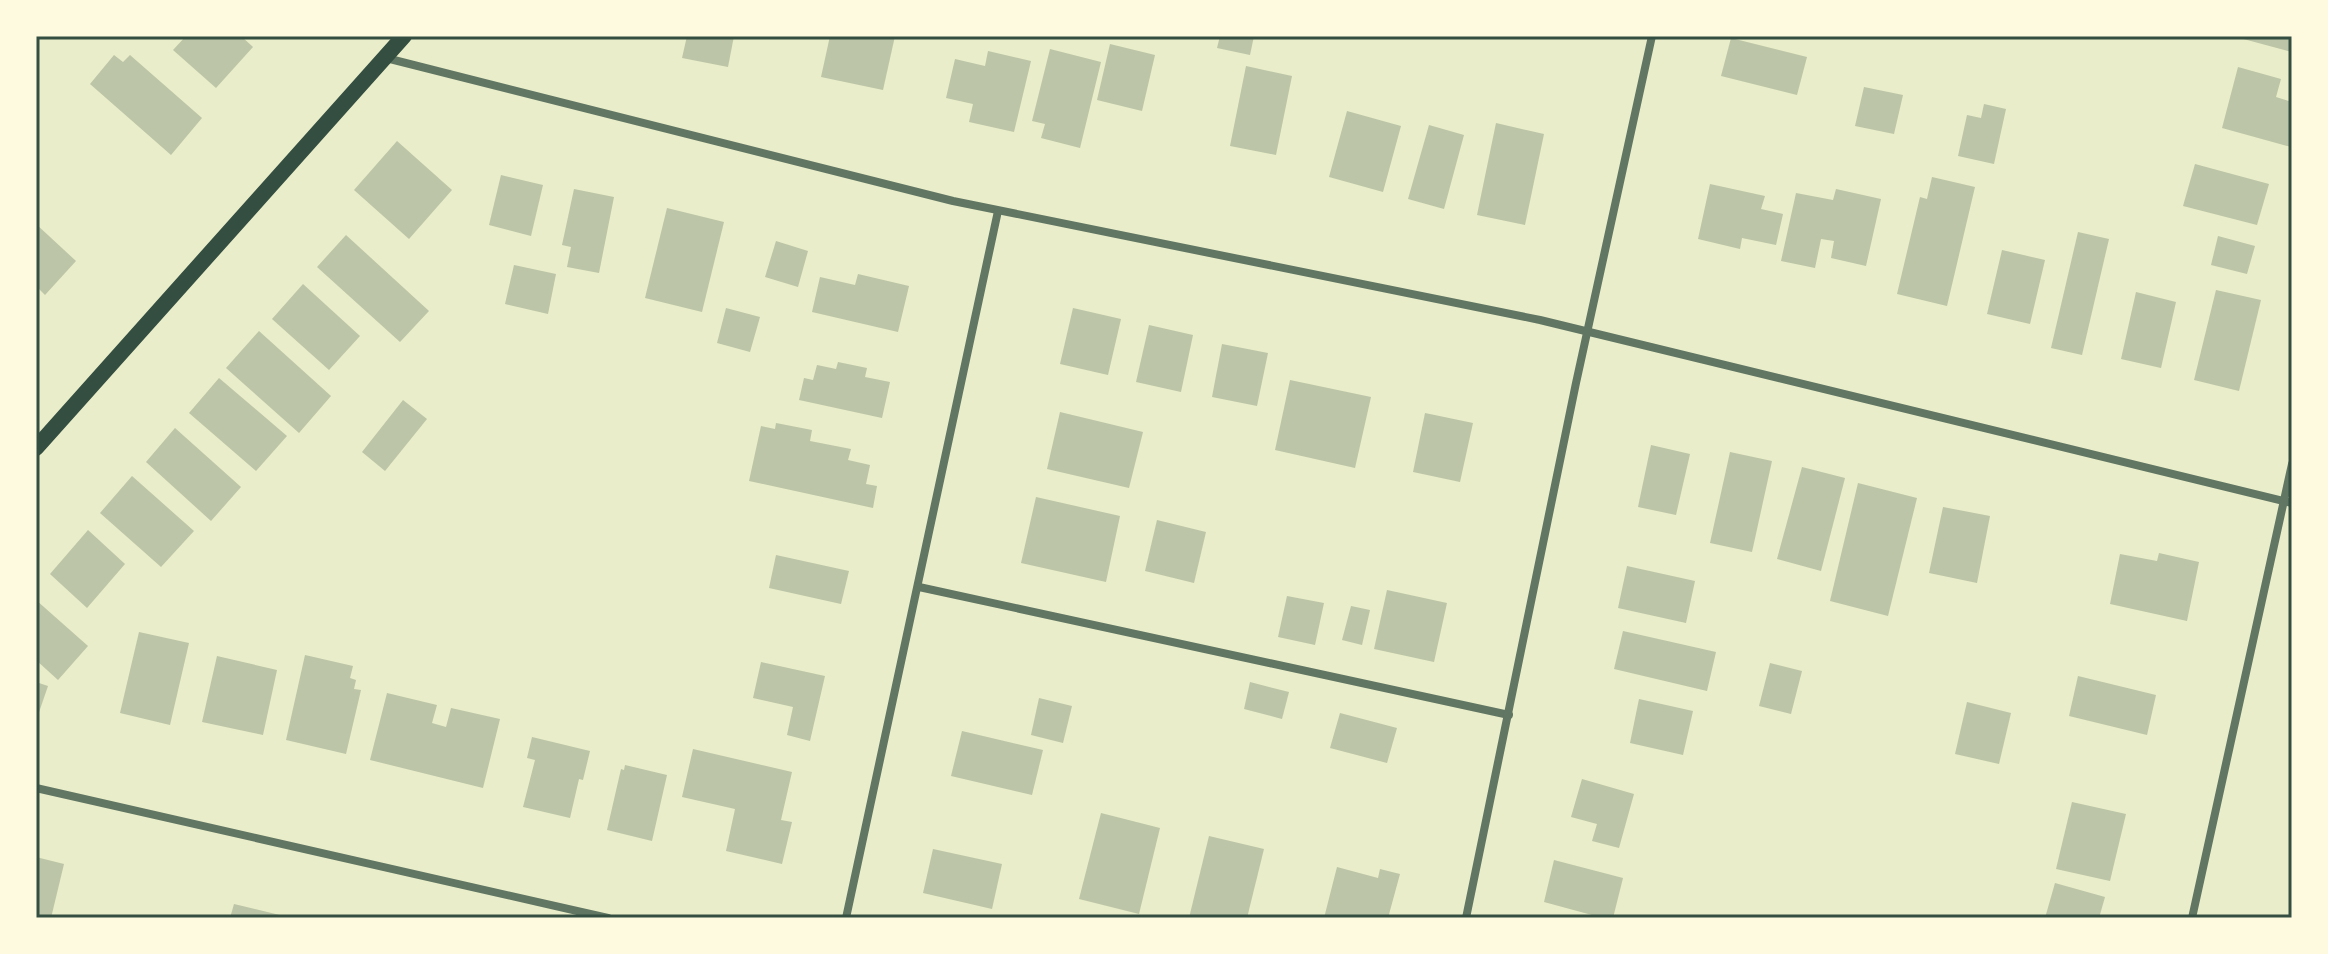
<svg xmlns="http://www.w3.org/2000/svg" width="2328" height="954" viewBox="0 0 2328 954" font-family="'Open Sans',sans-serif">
  <rect width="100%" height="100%" fill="#e9edc9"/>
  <g fill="#bcc5a7">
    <polygon points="186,36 241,36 253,47 216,88 173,50"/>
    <polygon points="687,36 734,36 728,67 682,58"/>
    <polygon points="830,36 895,36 883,90 821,77"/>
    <polygon points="1220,36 1254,36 1250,55 1217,48"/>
    <polygon points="2236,36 2292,36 2292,52 2236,37"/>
    <polygon points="1731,38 1807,57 1797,95 1721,76"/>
    <polygon points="1110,44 1155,55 1142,111 1097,100"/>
    <polygon points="1050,49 1101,62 1080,148 1041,138 1045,124 1032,121"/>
    <polygon points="988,51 1031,61 1014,132 969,122 973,104 946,98 955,59 985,66"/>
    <polygon points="114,55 123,62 130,55 202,118 171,155 90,84"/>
    <polygon points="1246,66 1292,76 1276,155 1230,146"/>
    <polygon points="2238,67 2281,79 2276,97 2292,102 2291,147 2222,128"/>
    <polygon points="1864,87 1903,95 1894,134 1855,126"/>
    <polygon points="1984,104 2006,109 1994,164 1958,156 1967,115 1981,118"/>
    <polygon points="1347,111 1401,126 1383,192 1329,177"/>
    <polygon points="1496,123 1544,134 1525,225 1477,215"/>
    <polygon points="1429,125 1464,135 1444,209 1408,199"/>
    <polygon points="397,141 452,190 409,239 354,190"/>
    <polygon points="2195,164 2269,184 2257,225 2183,206"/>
    <polygon points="501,175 543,185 531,236 489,225"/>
    <polygon points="1932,177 1975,187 1947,306 1897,294 1920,197 1927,199"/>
    <polygon points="1710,184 1765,196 1761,209 1783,214 1776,245 1742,238 1740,249 1698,239"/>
    <polygon points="574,189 614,197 599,273 567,267 571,247 562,245"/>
    <polygon points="1836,189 1881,199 1866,266 1831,258 1834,241 1821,239 1815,268 1781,261 1796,193 1833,200"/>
    <polygon points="667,208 724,222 702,312 645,298"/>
    <polygon points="36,224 76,261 45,295 36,286"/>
    <polygon points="2078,232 2109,239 2082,355 2051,348"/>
    <polygon points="346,235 429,311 400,342 317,267"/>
    <polygon points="2218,236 2255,246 2247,274 2211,265"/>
    <polygon points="776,241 808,251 798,287 765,277"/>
    <polygon points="2002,250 2045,260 2030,324 1987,314"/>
    <polygon points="514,265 556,274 548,314 505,304"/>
    <polygon points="858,274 909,286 898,332 812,312 820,277 855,285"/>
    <polygon points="303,284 360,336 329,370 272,319"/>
    <polygon points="2216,290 2261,300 2239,391 2194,380"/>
    <polygon points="2136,292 2176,302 2161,368 2121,359"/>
    <polygon points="726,308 760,317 750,352 717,343"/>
    <polygon points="1073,308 1121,319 1108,375 1060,364"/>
    <polygon points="1149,325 1193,335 1181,392 1136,382"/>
    <polygon points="259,331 331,396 299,433 226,368"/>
    <polygon points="1222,344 1268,353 1257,406 1212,397"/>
    <polygon points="838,362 867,368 865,377 890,382 882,418 799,400 804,378 813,380 817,365 836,369"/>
    <polygon points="219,378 287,436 256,471 189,413"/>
    <polygon points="1290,380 1371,397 1355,468 1275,450"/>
    <polygon points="403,400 427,419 385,471 362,452"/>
    <polygon points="1060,412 1143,432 1129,488 1047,469"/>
    <polygon points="1425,413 1473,423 1460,482 1413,472"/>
    <polygon points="776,423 812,430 810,441 851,449 848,460 870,465 866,484 877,486 873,508 749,481 761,426 775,429"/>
    <polygon points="175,428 241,487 211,521 146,462"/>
    <polygon points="1651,445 1690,454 1676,515 1638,507"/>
    <polygon points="1730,452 1772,461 1752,552 1710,543"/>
    <polygon points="1802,467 1845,478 1821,571 1777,559"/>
    <polygon points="132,476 194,531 161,567 100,513"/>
    <polygon points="1858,483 1917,498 1888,616 1830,601"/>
    <polygon points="1036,497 1120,516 1106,582 1021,563"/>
    <polygon points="1943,507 1990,516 1977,583 1929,573"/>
    <polygon points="1157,520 1206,532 1194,583 1145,571"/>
    <polygon points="88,530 125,564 87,608 50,574"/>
    <polygon points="2159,553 2199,562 2187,621 2110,604 2120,554 2157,561"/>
    <polygon points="776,555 849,571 841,604 769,588"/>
    <polygon points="1627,566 1695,581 1686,623 1618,608"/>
    <polygon points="1387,590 1447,603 1434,662 1374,649"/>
    <polygon points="1287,596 1324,603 1315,645 1278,637"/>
    <polygon points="36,600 88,646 58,680 36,660"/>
    <polygon points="1351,606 1370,610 1362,645 1342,640"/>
    <polygon points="1623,631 1716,652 1707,691 1614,669"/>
    <polygon points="139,632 189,643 170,725 120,713"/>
    <polygon points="305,655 353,666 350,678 356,680 354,689 361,690 346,754 286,740"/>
    <polygon points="217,656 277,670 263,735 202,722"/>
    <polygon points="761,662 825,676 810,741 787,735 793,707 753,698"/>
    <polygon points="1770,663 1802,671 1791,714 1759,706"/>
    <polygon points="2078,676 2156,695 2147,735 2069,716"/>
    <polygon points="36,682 48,686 37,718 36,718"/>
    <polygon points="1250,682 1289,692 1282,719 1244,709"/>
    <polygon points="387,693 437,705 432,723 446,727 451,708 500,719 483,788 370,760"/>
    <polygon points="1039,698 1072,706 1063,743 1031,735"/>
    <polygon points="1639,699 1693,711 1683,755 1630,743"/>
    <polygon points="1967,702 2011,713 1999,764 1955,754"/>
    <polygon points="1340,713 1397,728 1387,763 1330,748"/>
    <polygon points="962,731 1043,750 1032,795 951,776"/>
    <polygon points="532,737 590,751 583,780 579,779 570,818 523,807 535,760 527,758"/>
    <polygon points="693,749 792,772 781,820 792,822 782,864 726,851 735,809 682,797"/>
    <polygon points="625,765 667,775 652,841 607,830 621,769 624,770"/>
    <polygon points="1582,779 1634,794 1619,848 1592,841 1597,824 1571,817"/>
    <polygon points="2072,802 2126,814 2110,881 2056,869"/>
    <polygon points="1101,813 1160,828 1139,914 1079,899"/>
    <polygon points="1209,836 1264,849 1247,918 1189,918"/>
    <polygon points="933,849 1002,864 992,909 923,893"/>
    <polygon points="36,857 64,864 51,918 36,918"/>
    <polygon points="1554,860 1623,878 1613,918 1603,918 1544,902"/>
    <polygon points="1337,867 1378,878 1380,869 1400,874 1388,918 1324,918"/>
    <polygon points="2055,883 2105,897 2099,918 2045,918"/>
    <polygon points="234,904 288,917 288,918 230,918"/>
  </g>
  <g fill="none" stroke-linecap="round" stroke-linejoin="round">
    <g stroke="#617663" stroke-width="8">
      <polyline points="386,58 953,201 1540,320 2292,503"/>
      <polyline points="919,587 1509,715"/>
      <polyline points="36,788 608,918"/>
      <polyline points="846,918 998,211"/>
      <polyline points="1466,918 1576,383 1652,36"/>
      <polyline points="2192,918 2292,464"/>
    </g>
    <polyline stroke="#344e41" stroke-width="16" points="36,448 404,36"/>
  </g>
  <rect width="2328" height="954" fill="none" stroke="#fefae0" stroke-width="76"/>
  <rect x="38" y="38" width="2252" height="878" fill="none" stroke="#344e41" stroke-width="3"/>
</svg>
